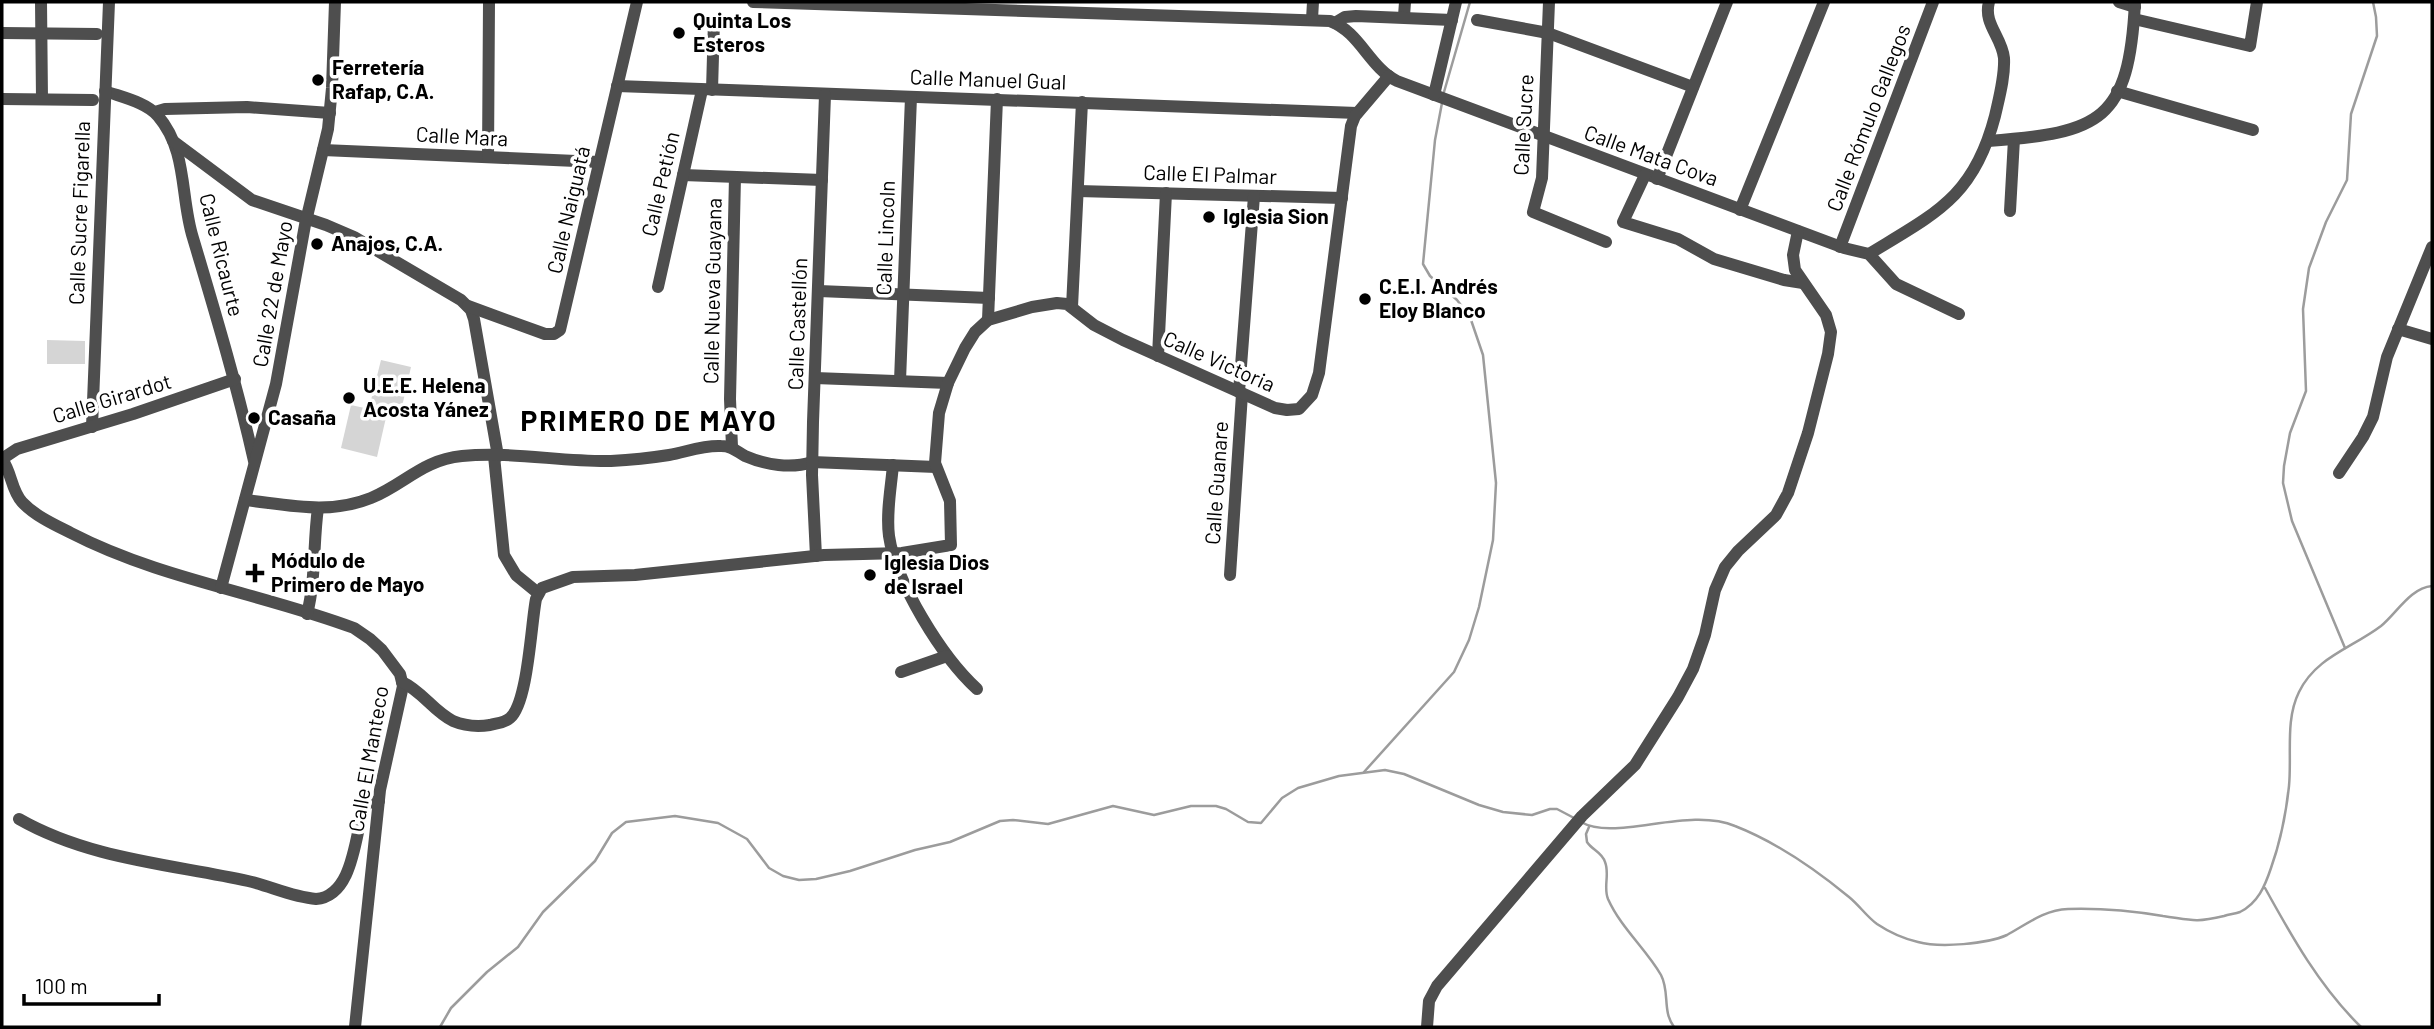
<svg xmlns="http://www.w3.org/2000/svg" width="2434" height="1029" viewBox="0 0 2434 1029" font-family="Barlow,sans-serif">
  <rect width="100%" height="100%" fill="#fff"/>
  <g fill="#d5d5d5">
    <polygon points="47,340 85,341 85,364 47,364"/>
    <polygon points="381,360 411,367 401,411 370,404"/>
    <polygon points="351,405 387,413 377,457 341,448"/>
  </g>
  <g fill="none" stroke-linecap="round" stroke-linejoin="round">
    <g stroke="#9c9c9c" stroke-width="2.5">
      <polyline points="1444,92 1470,2"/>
      <polyline points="2345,648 2292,521 2283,483 2284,466 2290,433 2306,391 2303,309 2309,268 2326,222 2347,180 2351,114 2377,36 2376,17 2373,2"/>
      <polyline points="1364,772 1454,672 1469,640 1479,607 1493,540 1496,483 1483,355 1470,317 1457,300 1430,276 1423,264 1435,140 1442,103"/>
      <path d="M1581 822C1615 842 1688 806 1735 826 1776 842 1815 869 1849 897 1859 905 1867 917 1877 924 1889 932 1905 939 1918 942 1940 948 1987 944 2007 935 2027 924 2044 910 2068 909 2099 908 2133 911 2163 916 2192 920 2194 923 2224 916 2229 914 2235 914 2240 912 2258 903 2265 886 2271 868 2281 840 2286 814 2289 786 2292 755 2285 720 2299 692 2316 657 2352 648 2381 626 2397 613 2410 588 2432 586"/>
      <path d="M1589 827 1586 834 1587 842C1592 850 1602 852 1605 862 1610 874 1603 887 1608 899 1621 928 1646 949 1661 975 1670 992 1662 1011 1674 1027"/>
      <path d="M2265 888C2292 937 2320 987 2361 1027"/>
      <polyline points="440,1027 451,1008 487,972 518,947 543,912 595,861 612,833 626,822 675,816 718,823 747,839 769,868 783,876 799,880 816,879 850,871 915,850 950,842 1000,821 1013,820 1048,824 1113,806 1154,815 1191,806 1216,806 1226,809 1248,822 1261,823 1282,798 1298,788 1339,776 1385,770 1404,774 1479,805 1503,812 1532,815 1550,809 1557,809 1576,819"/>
    </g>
    <g stroke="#4e4e4e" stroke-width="12">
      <polyline points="41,2 42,99"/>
      <path d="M753 2 1330 21C1360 32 1369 67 1397 81L1844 248 1869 254 1896 284 1959 314"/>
      <polyline points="1549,2 1542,178 1533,212 1606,242"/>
      <polyline points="2119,2 2135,7"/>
      <polyline points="1404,16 1405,2"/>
      <polyline points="1312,19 1313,2"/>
      <polyline points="2134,19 2250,46 2257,2"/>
      <polyline points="1477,20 1548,33 1693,87"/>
      <polyline points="1335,23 1345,17 1356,16 1452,20"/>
      <polyline points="2,33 97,34"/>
      <polyline points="617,86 1357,113"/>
      <polyline points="712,90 714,21"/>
      <path d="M105 91C121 97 146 102 158 116 188 151 180 197 193 238 215 312 237 385 254 461"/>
      <polyline points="2117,91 2253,130"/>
      <polyline points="1434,95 1456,2"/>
      <polyline points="2,99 93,100"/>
      <polyline points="155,112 165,109 247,107 330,113"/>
      <polyline points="173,141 252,200 326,225 354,237 461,300 471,310 474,319 498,456"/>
      <path d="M1988 141C2101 133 2129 121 2135 2"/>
      <polyline points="323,150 599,162"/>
      <polyline points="488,157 489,2"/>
      <polyline points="683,175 822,180"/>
      <polyline points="1645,175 1623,222 1678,239 1714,259 1784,280 1803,283"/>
      <polyline points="1657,179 1727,2"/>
      <polyline points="1078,191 1342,198"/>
      <polyline points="1740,210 1824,2"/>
      <polyline points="2010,211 2014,139"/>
      <polyline points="1840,247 1933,2"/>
      <path d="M1869 254C1936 213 1974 197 1995 116 1999 98 2005 77 2004 58 2002 37 1983 24 1989 2"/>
      <polyline points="658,287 702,90"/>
      <polyline points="819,291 989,298"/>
      <polyline points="468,306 545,334 554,334 560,330 637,2"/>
      <polyline points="1072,307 1082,102"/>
      <polyline points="988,320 997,99"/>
      <polyline points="2398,329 2432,339"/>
      <polyline points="1158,356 1166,193"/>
      <polyline points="815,378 948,383"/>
      <polyline points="900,381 911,97"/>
      <polyline points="1239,392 1254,196"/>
      <polyline points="92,427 109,2"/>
      <polyline points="732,447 730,399 735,177"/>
      <polyline points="494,456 504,555 516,575 538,593"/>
      <path d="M2 459C12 473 11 490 22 502 35 516 55 525 71 533 160 579 261 593 354 628L370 639 382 650 400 674 403 686 380 790 355 1027"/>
      <polyline points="2,459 17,449 133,414 235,379"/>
      <path d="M893 465C891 488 886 513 889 536 896 583 942 657 977 689"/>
      <polyline points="2339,473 2363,437 2373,417 2387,357 2432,247"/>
      <path d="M245 500C289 505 329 515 371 498 405 484 422 460 462 456 511 451 561 462 611 461 630 460 650 458 669 455 686 452 703 445 721 446 732 446 736 451 745 456 766 465 791 469 812 462L936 467"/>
      <polyline points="816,556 812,475 813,422 825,95"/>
      <polyline points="1230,575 1242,394"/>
      <polyline points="221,588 276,384 305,225 328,129 332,88 335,2"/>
      <path d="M307 614C316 579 313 543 318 508"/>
      <polyline points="901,672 947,656"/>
      <path d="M402 682C422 691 433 711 453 721 465 726 477 727 490 725 497 723 504 723 510 718 528 703 531 624 536 599L542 588 573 577 635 575 824 555 902 553 951 545 950 501 935 463 939 413 948 383 965 348 975 332 988 320 1032 307 1057 303 1067 304 1094 325 1123 340 1275 408 1287 410 1299 409 1312 395 1319 373 1351 126 1355 116 1389 76"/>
      <path d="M19 819C89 859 170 864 248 881 270 886 292 897 316 899 354 896 355 834 364 807L368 803 379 801"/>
      <polyline points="1427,1027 1429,1001 1437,986 1582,816 1635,765 1678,697 1693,669 1705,635 1715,590 1725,567 1738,551 1776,515 1788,493 1808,433 1828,354 1831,332 1826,315 1795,270 1793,255 1798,231"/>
    </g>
  </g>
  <g fill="#000" stroke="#fff" stroke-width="2.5">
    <circle cx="679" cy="33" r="7"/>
    <circle cx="318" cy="80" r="7"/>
    <circle cx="1209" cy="217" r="7"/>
    <circle cx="317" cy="244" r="7"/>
    <circle cx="1365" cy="299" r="7"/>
    <circle cx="349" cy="398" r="7"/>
    <circle cx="254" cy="418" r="7"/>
    <path d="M251.5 562.5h7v7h7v7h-7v7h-7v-7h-7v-7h7z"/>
    <circle cx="870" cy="575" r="7"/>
  </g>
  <g text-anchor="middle" stroke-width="7" stroke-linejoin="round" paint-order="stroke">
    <g font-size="21" font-weight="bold" fill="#000" stroke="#fff" text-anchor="start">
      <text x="693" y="28">Quinta Los<tspan x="693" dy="24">Esteros</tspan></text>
      <text x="332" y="75">Ferretería<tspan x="332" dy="24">Rafap, C.A.</tspan></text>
      <text x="1223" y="224">Iglesia Sion</text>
      <text x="331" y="251">Anajos, C.A.</text>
      <text x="1379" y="294">C.E.I. Andrés<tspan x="1379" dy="24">Eloy Blanco</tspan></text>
      <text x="363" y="393">U.E.E. Helena<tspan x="363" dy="24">Acosta Yánez</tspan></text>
      <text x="268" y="425">Casaña</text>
      <text x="271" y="568">Módulo de<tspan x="271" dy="24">Primero de Mayo</tspan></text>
      <text x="884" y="570">Iglesia Dios<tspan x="884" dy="24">de Israel</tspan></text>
    </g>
    <g font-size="21" fill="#000" stroke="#fff">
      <text transform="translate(988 80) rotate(2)" y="7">Calle Manuel Gual</text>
      <text transform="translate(1869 118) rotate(-69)" y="7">Calle Rómulo Gallegos</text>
      <text transform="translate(1524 125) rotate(-87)" y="7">Calle Sucre</text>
      <text transform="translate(462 137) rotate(3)" y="7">Calle Mara</text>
      <text transform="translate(1651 156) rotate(20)" y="7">Calle Mata Cova</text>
      <text transform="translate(1210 175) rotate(2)" y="7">Calle El Palmar</text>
      <text transform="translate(661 184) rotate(-77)" y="7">Calle Petión</text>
      <text transform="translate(569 210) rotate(-77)" y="7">Calle Naiguatá</text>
      <text transform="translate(80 213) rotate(-88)" y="7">Calle Sucre Figarella</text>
      <text transform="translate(886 238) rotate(-88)" y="7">Calle Lincoln</text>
      <text transform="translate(221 255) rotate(76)" y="7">Calle Ricaurte</text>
      <text transform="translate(713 291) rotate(-89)" y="7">Calle Nueva Guayana</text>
      <text transform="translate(273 294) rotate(-80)" y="7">Calle 22 de Mayo</text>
      <text transform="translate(798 324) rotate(-88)" y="7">Calle Castellón</text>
      <text transform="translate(1219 362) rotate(24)" y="7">Calle Victoria</text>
      <text transform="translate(112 399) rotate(-17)" y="7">Calle Girardot</text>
      <text transform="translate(1217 483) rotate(-86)" y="7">Calle Guanare</text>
      <text transform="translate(369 759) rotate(-80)" y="7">Calle El Manteco</text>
    </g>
    <g font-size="28" font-weight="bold" letter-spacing="2" fill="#000" stroke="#fff">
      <text x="649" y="431">PRIMERO DE MAYO</text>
    </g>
  </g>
  <rect width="2434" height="1029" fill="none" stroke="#000000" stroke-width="7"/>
  <path d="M24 994v10h135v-10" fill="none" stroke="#000000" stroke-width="3.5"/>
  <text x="35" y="994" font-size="21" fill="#000000" stroke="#ffffff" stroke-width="5" paint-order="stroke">100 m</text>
</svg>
